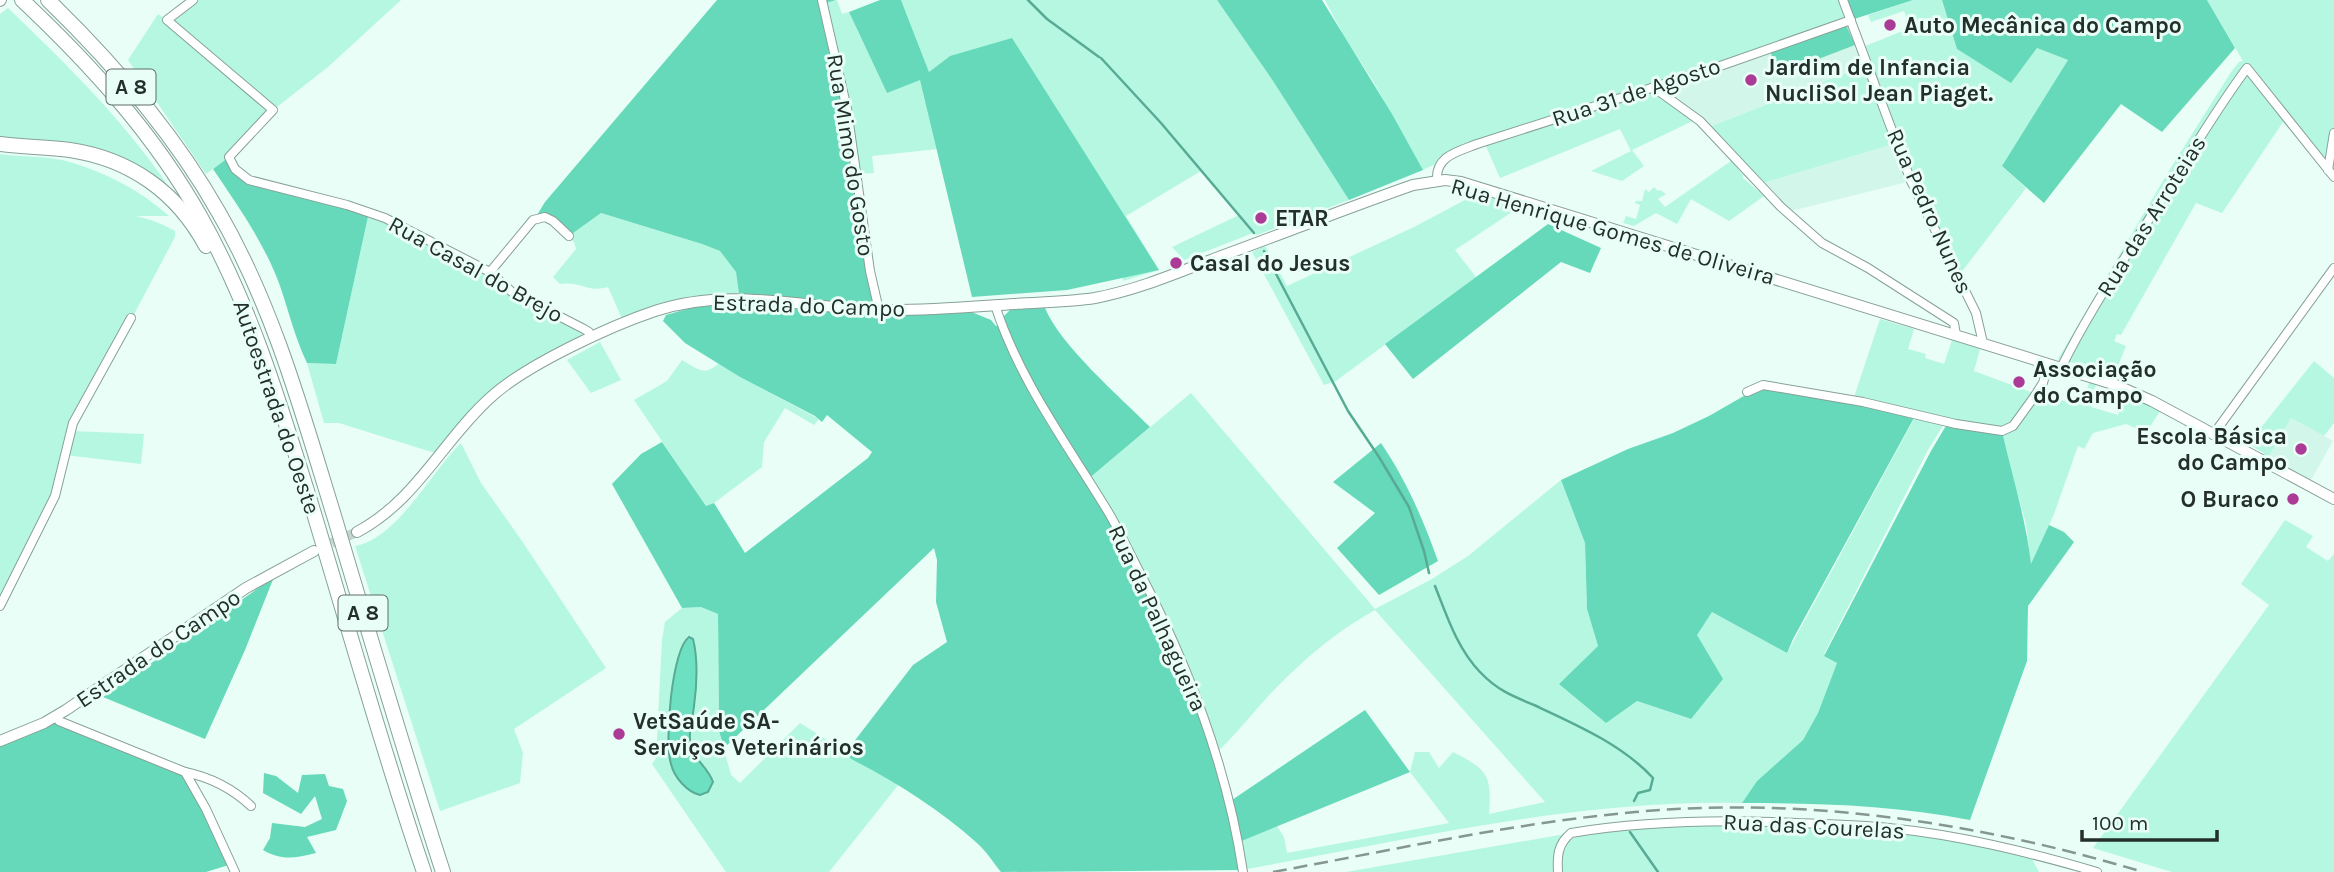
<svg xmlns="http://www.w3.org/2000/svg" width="2334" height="872" viewBox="0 0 2334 872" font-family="Karla,sans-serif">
  <rect width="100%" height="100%" fill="#e8fef6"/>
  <g fill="#d2f6ea">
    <polygon points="1851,20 1869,63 1707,128 1653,87"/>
    <polygon points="1897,143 1911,181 1787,212 1760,184"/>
    <polygon points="2291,418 2333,441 2311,480 2269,456"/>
  </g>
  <g fill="#b6f7e2" fill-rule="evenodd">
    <polygon points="193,0 401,0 328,67 273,110 229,157 206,174 128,60 158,14 167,20"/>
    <polygon points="837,0 842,14 849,12 887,93 920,79 938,149 872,156 874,173 857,174 823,4"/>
    <polygon points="901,0 1217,0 1273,81 1349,200 1257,235 1253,233 1184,260 1172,247 1239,215 1201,171 1126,216 1159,270 1123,281 1122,275 950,56 929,72"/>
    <polygon points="1325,0 1843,0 1851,20 1654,86 1697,119 1632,150 1644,166 1622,181 1591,171 1631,151 1620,129 1500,178 1485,144 1477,144 1423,170 1373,81 1345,38"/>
    <polygon points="1913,0 1942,0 1957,49 2011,82 2037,48 2068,60 2002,166 2026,188 1957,278 1897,143 1760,184 1707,128 1868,64 1863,47 1910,28 1904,11 1871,22 1868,15"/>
    <polygon points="2207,0 2334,0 2334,177 2283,122 2222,213 2196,203 2121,335 2117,334 2114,341 2126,346 2116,371 2112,369 2110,372 2058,359 2167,174 2231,72 2239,62 2243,61"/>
    <path d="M8 8C68 66 121 117 169 187L146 170 92 147 0 138V14Z"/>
    <path d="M0 154C22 157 49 156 70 162 107 173 141 191 169 216H136C150 219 163 224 175 231V237L72 431 144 434 141 464 65 455 58 488 0 606Z"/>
    <polygon points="1731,161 1743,175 1743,178 1764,196 1729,221 1691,199 1677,224 1656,213 1634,226 1623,223 1626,216 1636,219 1640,205 1635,203 1636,201 1642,201 1645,189 1649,192 1654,187 1658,191 1660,190 1666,194 1658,199 1665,207"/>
    <polygon points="1480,192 1521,206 1455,250 1476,277 1336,381 1324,385 1252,252 1265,246 1287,286 1414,227"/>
    <polygon points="369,212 452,252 582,333 581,339 577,342 506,378 492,389 435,453 339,423 324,423 307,363 336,364"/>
    <path d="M601 213 702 244 720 251 736 272 739 294H711L688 298 623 321 608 287C586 293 583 281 560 284L553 277 576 249 574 242 569 236Z"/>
    <polygon points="1880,319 1914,329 1908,349 1926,354 1925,358 1944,364 1952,340 1980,349 1974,371 2036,394 2035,397 2041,396 2084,405 2089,382 2096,384 2091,407 2118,415 2125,394 2160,411 2146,433 2126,424 2093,433 2084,449 2078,446 2054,514 2031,566 2026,524 2012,474 2002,431 1853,400"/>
    <polygon points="600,342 621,380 591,393 567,360"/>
    <path d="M682 360C698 369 704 377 719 363L740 377 819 419 814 425 785 408 764 442 762 467 714 503 706 506 634 400 667 381Z"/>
    <polygon points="2314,361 2334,378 2334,423 2324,436 2291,418 2269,456 2263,456 2264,453 2248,444"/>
    <path d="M1191 393 1375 609 1432 579 1468 556 1561 480 1585 543 1587 609 1598 646 1559 684 1637 701 1690 719 1696 635 1712 612 1787 653 1914 419 1944 424 1929 448 1824 654 1837 663 1818 713 1803 740 1757 781 1742 803C1576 799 1406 840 1242 870L1238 842 1277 826 1284 837 1287 853 1449 823 1410 772 1415 752H1429L1439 768 1453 752C1488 770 1492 775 1489 814L1545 802 1375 610C1337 631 1304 659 1274 690 1254 711 1237 734 1215 754L1158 607 1087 480Z"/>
    <path d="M461 443 481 483 522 541 606 668 514 729 523 753 520 783 440 811 355 546C397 539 431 472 461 443Z"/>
    <polygon points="2285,520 2313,536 2306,547 2328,561 2334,554 2334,872 2172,872 2093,848 2269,605 2241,584"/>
    <path d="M701 607 718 614 719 714 717 724 731 775 740 783 800 723 846 752 851 759 899 784 829 872H726L652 764 656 758 662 640 665 622 682 608ZM687 637 694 641 695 680 690 738 697 760 711 776 704 794H695L686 786 679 660 682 644Z"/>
    <path d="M1676 821 1891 828 2030 855 2039 872H1563C1561 861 1559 850 1568 841 1576 833 1659 824 1676 821Z"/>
    <polygon points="1571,833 1562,841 1558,872 1346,872"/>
  </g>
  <g fill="#65d9b9">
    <polygon points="717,0 836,0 823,4 841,75 879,306 739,294 736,272 720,251 702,244 601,213 569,236 553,220 534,220 545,202"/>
    <polygon points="880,0 901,0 929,72 950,56 1012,38 1159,270 1067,290 972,297 920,80 887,93 849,12"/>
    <polygon points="1217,0 1322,0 1392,114 1423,170 1349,200 1273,81"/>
    <polygon points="1843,0 1913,0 1851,20"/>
    <polygon points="1942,0 2207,0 2235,48 2162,132 2121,104 2044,203 2002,166 2068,60 2037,48 2011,83 1957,49"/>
    <polygon points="1846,25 1855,45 1779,74 1770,51"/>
    <path d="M229 157 249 180 369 212 336 364 307 363C295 338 289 312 280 286 265 244 238 206 213 169Z"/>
    <polygon points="1548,224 1601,248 1590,273 1561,262 1413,379 1385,344"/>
    <path d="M734 303 969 311 991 320 996 326 1004 324 1003 317 1011 309 1045 308C1060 345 1120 397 1150 427L1087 480 1080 470 1158 607 1205 719 1229 802 1365 710 1410 772 1239 842 1242 870 1001 872C993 862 986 851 977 843 939 809 896 782 851 759L846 752 913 665 947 642 936 602 937 560 934 548 724 748 717 724 719 714 718 614 701 607 682 608 612 484 641 454 662 442 706 506 714 503 745 553 868 458 872 452 827 415 822 422 815 416 740 377 685 343 663 321 666 315 694 307Z"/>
    <polygon points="1763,385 1915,416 1793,639 1787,653 1712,612 1697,635 1723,679 1691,719 1637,701 1606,723 1559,684 1598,646 1587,609 1585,543 1561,480 1628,449 1673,433 1709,416"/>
    <path d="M1947 424 2002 431C2012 476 2026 519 2031 564L2049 525 2064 532 2074 542 2028 606 2027 661 1970 820C1894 805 1819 803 1742 803L1757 781 1803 740 1818 713 1837 663 1824 656 1931 451Z"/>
    <path d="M1381 443C1406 480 1423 519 1438 561L1379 595 1337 548 1375 513 1333 482Z"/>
    <polygon points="274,577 245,650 205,739 103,697"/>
    <polygon points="53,722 89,732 185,772 232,864 206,872 0,872 0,745"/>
    <path d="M264 773 276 776 298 793 302 775 325 774 329 786 343 789 347 801 336 830 307 837 316 853C295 858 282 861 263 850L270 838 272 823 305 827 322 819 315 796 301 814 263 793Z"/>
  </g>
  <path fill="#6de0c1" stroke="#57ab94" stroke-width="2" d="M689 637 693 639C698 658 697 686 694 706 693 717 689 728 690 739 692 760 707 765 713 782L708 792 700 795C687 792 674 777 671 764 664 743 672 648 689 637Z"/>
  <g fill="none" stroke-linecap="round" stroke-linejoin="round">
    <g stroke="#57ab94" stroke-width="2.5">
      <polyline points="1028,0 1047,19 1099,57"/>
      <polyline points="1101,58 1161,123 1254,233"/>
      <polyline points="1264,251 1348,411 1379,457 1409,507 1424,551 1429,573"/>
      <path d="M1435 586C1447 616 1457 648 1480 672 1497 690 1512 696 1534 705 1575 724 1623 745 1653 778L1650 790 1638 793 1634 801"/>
      <polyline points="1630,832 1658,872"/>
    </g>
    <polyline stroke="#c1d4cd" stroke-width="10" stroke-dasharray="10 5" stroke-linecap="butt" points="318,549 357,532"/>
    <defs>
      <g id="street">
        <polyline points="193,0 167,20 273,110 229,157 235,169 249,180 347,205 385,218 490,272 512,292 584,329 589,332 591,338"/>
        <polyline points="822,0 847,109 870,271 879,310"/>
        <polyline points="1843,0 1911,181 1976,313 1983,343"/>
        <polyline points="1653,87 1700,121 1781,207 1822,243 1868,268 1954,323 1956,335"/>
        <polyline points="2328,170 2334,133"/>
        <path d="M1437 181C1435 156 1457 152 1477 144L1723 65 1851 20"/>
        <polyline points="490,272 533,220 545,217 553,221 569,236"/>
        <path d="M995 305C1019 380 1067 444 1107 510 1118 528 1127 548 1137 567 1187 662 1227 765 1243 872"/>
        <path d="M2061 368C2087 315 2120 266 2151 216 2183 166 2212 115 2247 68L2334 177"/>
        <polyline points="1747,392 1763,385 1863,402 1956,424 2002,431 2013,426 2034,397 2043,383 2048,364"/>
        <polyline points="2213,435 2334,268"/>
        <polyline points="0,606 55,496 73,423 131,318"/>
        <polyline points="55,717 59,721 185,772 206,809 235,872"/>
        <path d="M185 772C209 777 233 789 251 806"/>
        <path d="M1558 872C1557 855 1558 844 1571 833 1638 822 1705 820 1772 822 1811 824 1850 824 1889 828 1960 835 2028 852 2097 872"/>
      </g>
      <g id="secondary">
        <polyline points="0,1 1,0"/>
        <path d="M357 532C416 501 443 440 491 397 526 365 610 326 655 311 729 286 804 308 880 310 924 311 969 307 1014 304 1040 302 1068 302 1095 298 1137 290 1177 273 1216 258 1282 234 1347 208 1413 185L1445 180 1461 182 2116 385 2152 401 2334 499"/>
        <polyline points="0,741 44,723 66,710 246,588 314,551"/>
      </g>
      <g id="highway">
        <path d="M22 0C90 64 154 134 200 216 252 308 281 407 312 507 349 629 383 752 424 872"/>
        <path d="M48 0C114 64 174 133 219 213 274 308 303 415 335 519 370 637 405 755 443 872"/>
        <path d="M0 144C23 147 47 147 70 150 130 159 177 192 206 246"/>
      </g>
    </defs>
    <use href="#street" stroke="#87a198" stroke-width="10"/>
    <use href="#secondary" stroke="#87a198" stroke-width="12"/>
    <use href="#highway" stroke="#87a198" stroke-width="16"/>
    <use href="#street" stroke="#fff" stroke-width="8"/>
    <use href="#secondary" stroke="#fff" stroke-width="10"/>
    <use href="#highway" stroke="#fff" stroke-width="14"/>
    <path stroke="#869691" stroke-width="2.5" stroke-dasharray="14 7" stroke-linecap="butt" d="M1273 872C1393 850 1514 823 1635 812 1806 796 1980 823 2143 872"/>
  </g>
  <g fill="#ac3b97" stroke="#e8fef6" stroke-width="2.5">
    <circle cx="1890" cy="25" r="7"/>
    <circle cx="1751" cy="80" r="7"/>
    <circle cx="1261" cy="218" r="7"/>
    <circle cx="1176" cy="263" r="7"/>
    <circle cx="2019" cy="382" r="7"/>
    <circle cx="2301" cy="449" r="7"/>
    <circle cx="2293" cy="499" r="7"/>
    <circle cx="619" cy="734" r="7"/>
  </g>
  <g text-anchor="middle" stroke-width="6" stroke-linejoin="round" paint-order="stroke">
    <g fill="#e8fef6" stroke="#5f6c68" stroke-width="2">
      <rect x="106.5" y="69.5" width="49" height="35" rx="5"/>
      <rect x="338.5" y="595.5" width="49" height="35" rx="5"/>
    </g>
    <g font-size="21" font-weight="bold" fill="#242e2b">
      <text x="131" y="94">A 8</text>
      <text x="363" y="620">A 8</text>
    </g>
    <g font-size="23" font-weight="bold" fill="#242e2b" stroke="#e8fef6" text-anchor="start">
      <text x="1904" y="33">Auto Mecânica do Campo</text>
      <text x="1765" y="75">Jardim de Infancia<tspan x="1765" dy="26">NucliSol Jean Piaget.</tspan></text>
      <text x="1275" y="226">ETAR</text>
      <text x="1190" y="271">Casal do Jesus</text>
      <text x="2033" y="377">Associação<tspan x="2033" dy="26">do Campo</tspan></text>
      <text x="2287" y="444" text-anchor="end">Escola Básica<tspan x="2287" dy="26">do Campo</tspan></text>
      <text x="2279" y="507" text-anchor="end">O Buraco</text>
      <text x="633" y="729">VetSaúde SA-<tspan x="633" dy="26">Serviços Veterinários</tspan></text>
    </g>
    <g font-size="23" fill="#242e2b" stroke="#e8fef6">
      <text transform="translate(1636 92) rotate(-18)" y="8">Rua 31 de Agosto</text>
      <text transform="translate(851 155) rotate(81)" y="8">Rua Mimo do Gosto</text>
      <text transform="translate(1930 211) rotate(66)" y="8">Rua Pedro Nunes</text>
      <text transform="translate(2151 216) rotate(-58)" y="8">Rua das Arroteias</text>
      <text transform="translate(1613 231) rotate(16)" y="8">Rua Henrique Gomes de Oliveira</text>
      <text transform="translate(476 269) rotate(29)" y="8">Rua Casal do Brejo</text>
      <text transform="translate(809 305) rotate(2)" y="8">Estrada do Campo</text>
      <text transform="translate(277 407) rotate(71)" y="8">Autoestrada do Oeste</text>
      <text transform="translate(1158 618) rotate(65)" y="8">Rua da Palhagueira</text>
      <text transform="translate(158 648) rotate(-34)" y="8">Estrada do Campo</text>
      <text transform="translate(1814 826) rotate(3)" y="8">Rua das Courelas</text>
    </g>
  </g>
  <path d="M2082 830v10h135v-10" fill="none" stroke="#242e2b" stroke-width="3.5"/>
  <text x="2092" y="830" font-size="21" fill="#242e2b" stroke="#e8fef6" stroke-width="5" paint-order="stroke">100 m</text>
</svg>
